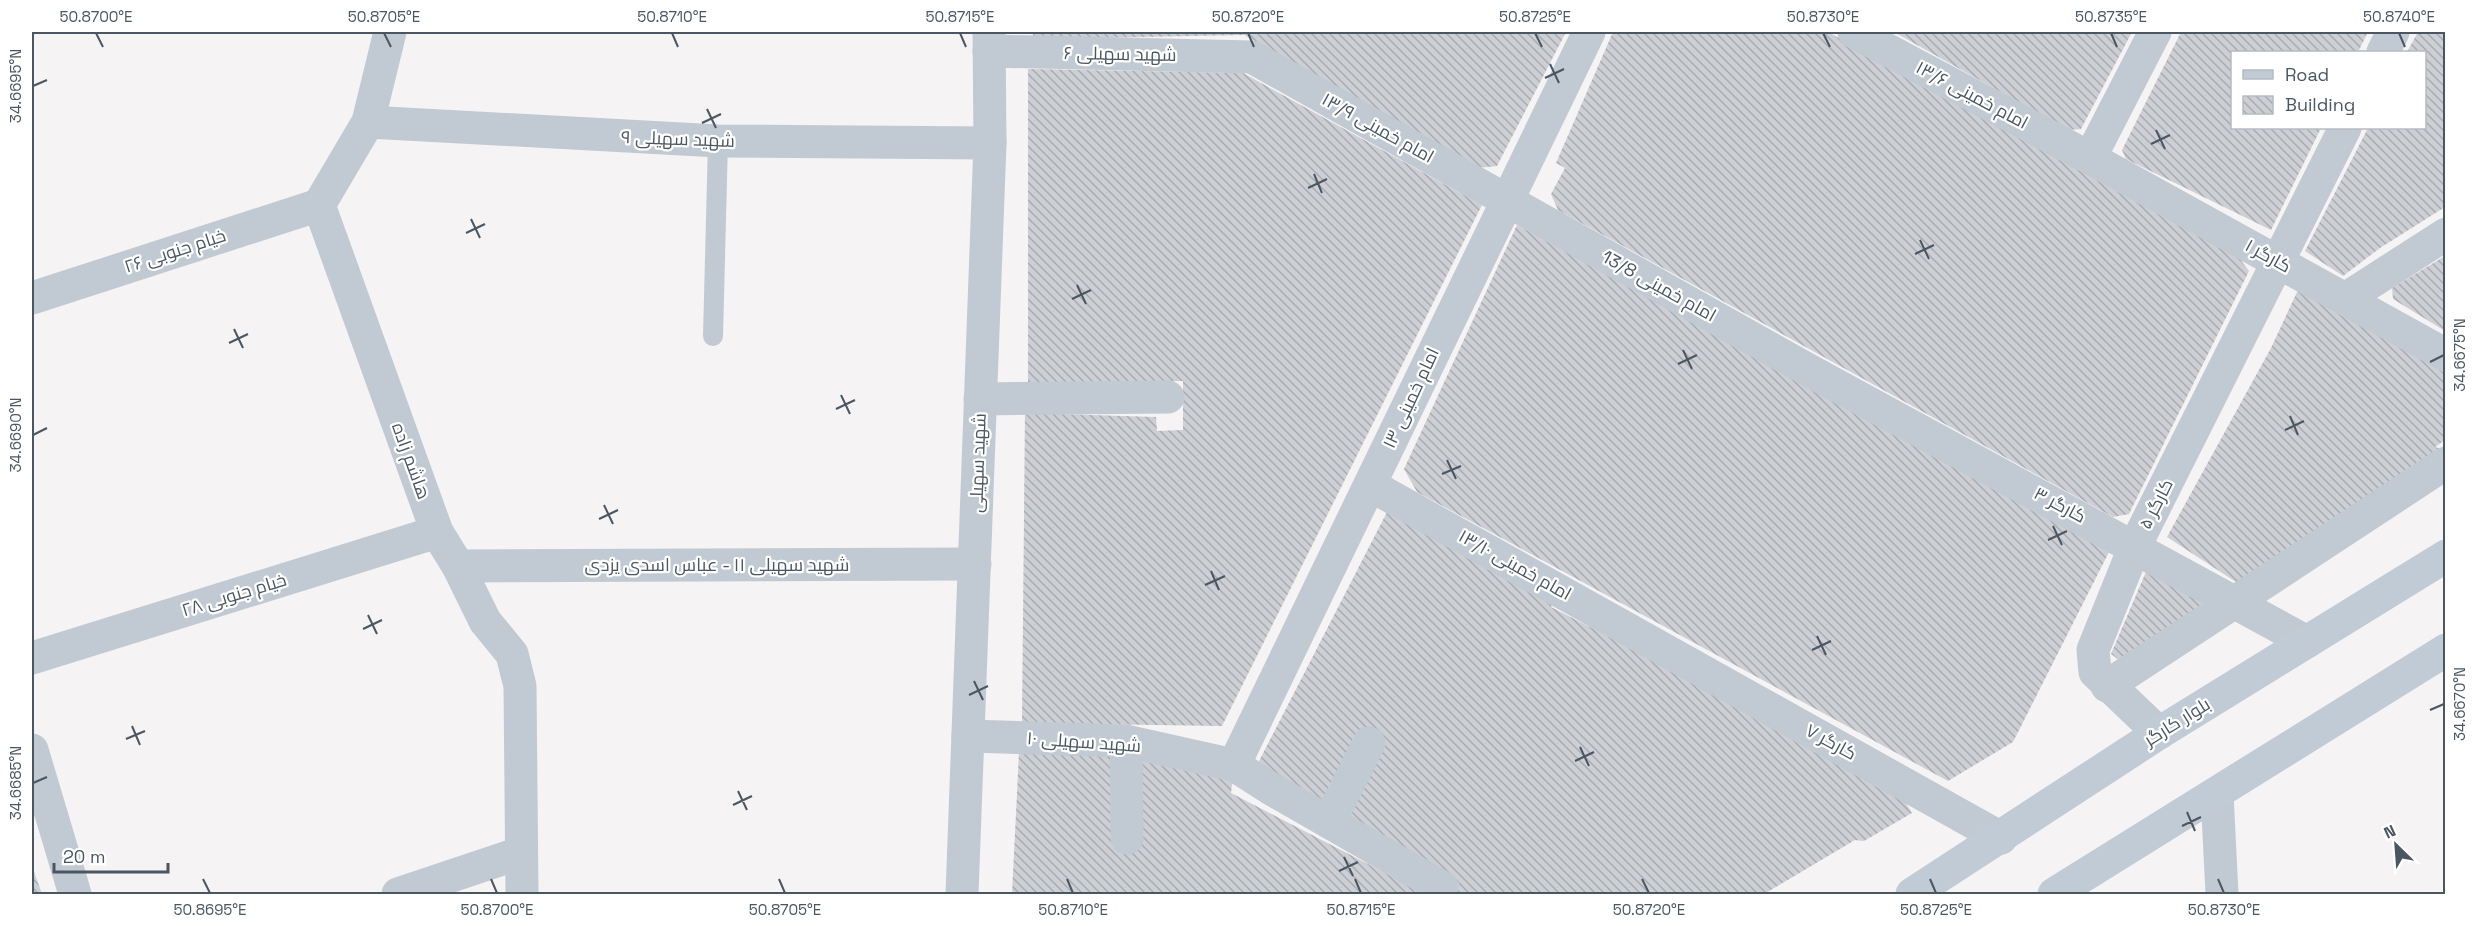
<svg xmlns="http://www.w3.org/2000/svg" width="2477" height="926" viewBox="0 0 2477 926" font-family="'Space Grotesk',Cairo,sans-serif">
  <defs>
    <pattern id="building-back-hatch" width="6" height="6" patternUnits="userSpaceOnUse" patternTransform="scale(1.5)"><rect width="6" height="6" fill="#cdcfd5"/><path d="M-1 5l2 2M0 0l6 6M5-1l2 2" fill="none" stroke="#a8abb0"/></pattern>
  </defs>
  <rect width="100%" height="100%" fill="#f5f3f3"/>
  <g fill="url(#building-back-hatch)">
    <polygon points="1033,32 1566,32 1497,166 1477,168 1244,35 1033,39"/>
    <polygon points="1613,32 1828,32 2240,259 2249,271 2129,514 2113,517 1558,210 1551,194 1565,168 1556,163"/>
    <polygon points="1894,32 2132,32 2081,129 2068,130"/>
    <polygon points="2181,32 2368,32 2358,52 2232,52 2232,128 2321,128 2271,230 2126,159 2122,150"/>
    <polygon points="2418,32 2445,32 2445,207 2380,248 2343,276 2305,251 2368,128 2424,128 2424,52 2407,52"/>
    <polygon points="1028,69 1243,73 1482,205 1222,726 1022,723 1025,413 1156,417 1157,431 1183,430 1183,381 1028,384"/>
    <polygon points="1517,225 2110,550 2013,742 1948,781 1417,492 1404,469"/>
    <polygon points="2445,256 2445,331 2393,299 2392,288"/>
    <polygon points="2298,290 2445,373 2445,440 2435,447 2444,450 2239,584 2167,537 2271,348"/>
    <polygon points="1387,512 1556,597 1551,607 1787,728 1899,792 1912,813 1864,841 1855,840 1764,894 1446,894 1459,883 1327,812 1256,767"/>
    <polygon points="2148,567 2211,600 2123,663 2111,654"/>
    <polygon points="1135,752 1236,753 1231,793 1426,894 1012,894 1019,753"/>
    <polygon points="32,866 42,894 32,894"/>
  </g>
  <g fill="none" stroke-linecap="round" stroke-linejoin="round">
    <polyline stroke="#c1cad2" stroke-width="20" points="713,336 718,141"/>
    <g stroke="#c1cad2" stroke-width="33">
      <polyline points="390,32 368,122 319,205 437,532 458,566 485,621 512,654 520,686 522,894"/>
      <polyline points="1854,32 2090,158 2446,355"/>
      <polyline points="989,51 1252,57 1812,372 2307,642"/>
      <polyline points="2383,52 2393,32"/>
      <polyline points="368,122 718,141 990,143"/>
      <polyline points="2090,158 2155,32"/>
      <polyline points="32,298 319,205"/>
      <polyline points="2345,299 2446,234"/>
      <polyline points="980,399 1168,397"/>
      <polyline points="1370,485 2001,838"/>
      <polyline points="458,566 975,564"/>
      <polyline points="32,658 437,532"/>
      <polyline points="2107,686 2446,463"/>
      <polyline points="2159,733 2095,672 2093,650 2135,546 2345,128"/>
      <polyline points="968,736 1126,741 1234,765 1273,790 1442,887"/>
      <polyline points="1126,741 1127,838"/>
      <polyline points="1234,765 1589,32"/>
      <polyline points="2217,794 2222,894"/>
      <polyline points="1329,822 1369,743"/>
      <polyline points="398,894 520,853"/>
    </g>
    <g stroke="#c1cad2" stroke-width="33">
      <polyline points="32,750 75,894"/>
      <polyline points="962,894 990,143 989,32"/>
    </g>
    <g stroke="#c1cbd6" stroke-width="33">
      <polyline points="1912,894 2159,733 2446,556"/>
      <polyline points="2054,894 2446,650"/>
    </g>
  </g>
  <path fill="none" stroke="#4a5661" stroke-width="2" d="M96 33 103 47M384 33 391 47M672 33 678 47M960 33 966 47M1248 33 1254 47M1535 33 1542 47M1823 33 1830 47M2111 33 2117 47M2399 33 2405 47M1550 64 1559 83M1545 78 1564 69M33 86 47 80M707 109 716 128M702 123 721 114M2156 130 2165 149M2151 144 2170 135M1314 174 1322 193M1308 188 1327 179M471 219 480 238M466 233 485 224M1920 240 1929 259M1915 254 1934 245M1077 285 1086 304M1072 299 1091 290M234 329 243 348M229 343 248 334M1683 350 1692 369M2430 362 2444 355M1678 364 1697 355M841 395 850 414M836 409 855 400M2290 416 2298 435M2285 430 2304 421M33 435 47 428M1447 460 1456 479M1442 474 1461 466M604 505 613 524M599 519 618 510M2053 526 2062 545M2048 540 2067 531M1211 571 1219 590M1205 585 1225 576M368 615 377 634M363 629 382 620M1817 636 1826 655M1812 650 1831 641M974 681 983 700M969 695 988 686M2430 710 2444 704M132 726 140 745M126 739 145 731M1580 747 1589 766M1575 761 1594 752M33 783 47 777M738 791 747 810M733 805 752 796M2187 812 2195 831M2182 826 2201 817M1344 857 1353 876M1339 871 1358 862M203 879 210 893M491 879 497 893M779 879 785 893M1067 879 1073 893M1355 879 1361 893M1642 879 1649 893M1930 879 1936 893M2218 879 2224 893"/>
  <g text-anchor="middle" stroke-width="4.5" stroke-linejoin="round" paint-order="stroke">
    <g font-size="18" fill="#4a5661" stroke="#fff">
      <text transform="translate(1120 54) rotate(1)" y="6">شهید سهیلی ۶</text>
      <text transform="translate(1972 95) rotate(28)" y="6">امام خمینی ۱۳/۶</text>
      <text transform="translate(1378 128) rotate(29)" y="6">امام خمینی ۱۳/۹</text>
      <text transform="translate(678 139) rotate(2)" y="6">شهید سهیلی ۹</text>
      <text transform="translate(175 251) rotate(-18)" y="6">خیام جنوبی ۲۶</text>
      <text transform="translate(2268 256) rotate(29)" y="6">کارگر ۱</text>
      <text transform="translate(1659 286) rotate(29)" y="6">امام خمینی 13/8</text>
      <text transform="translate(1411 398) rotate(-65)" y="6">امام خمینی ۱۳</text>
      <text transform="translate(411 461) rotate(70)" y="6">هاشم زاده</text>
      <text transform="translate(978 463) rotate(-88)" y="6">شهید سهیلی</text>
      <text transform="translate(2156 504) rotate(-63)" y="6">کارگر ۵</text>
      <text transform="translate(2060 505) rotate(28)" y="6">کارگر ۳</text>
      <text x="717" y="571">شهید سهیلی ۱۱ - عباس اسدی یزدی</text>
      <text transform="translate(1515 565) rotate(29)" y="6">امام خمینی ۱۳/۱۰</text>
      <text transform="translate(234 595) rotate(-17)" y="6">خیام جنوبی ۲۸</text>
      <text transform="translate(2177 722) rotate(-32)" y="6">بلوار کارگر</text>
      <text transform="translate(1084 742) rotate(4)" y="6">شهید سهیلی ۱۰</text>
      <text transform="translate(1831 742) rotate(29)" y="6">کارگر ۷</text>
    </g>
  </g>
  <rect width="2477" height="926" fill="none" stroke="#ffffff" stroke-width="66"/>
  <rect x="2231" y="51" width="195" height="78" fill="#ffffff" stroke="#b7bbc0" stroke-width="1.5"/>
  <rect x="2243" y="70" width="30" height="9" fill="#c1cbd6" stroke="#b7bbc0" stroke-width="1.5"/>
  <text x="2285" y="81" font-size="18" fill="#4a5661">Road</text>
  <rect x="2243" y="96" width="30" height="18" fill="url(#building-back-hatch)" stroke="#b7bbc0" stroke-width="1.5"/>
  <text x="2285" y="111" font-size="18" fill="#4a5661">Building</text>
  <g transform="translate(2396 845) rotate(335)" stroke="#ffffff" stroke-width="4.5" paint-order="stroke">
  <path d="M0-4.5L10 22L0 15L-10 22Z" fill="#4a5661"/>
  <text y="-9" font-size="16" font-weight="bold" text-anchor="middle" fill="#4a5661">N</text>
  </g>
  <path d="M54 863v9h114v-9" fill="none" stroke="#4a5661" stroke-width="3"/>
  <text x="63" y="863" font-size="18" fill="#4a5661" stroke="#ffffff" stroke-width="4.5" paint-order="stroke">20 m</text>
  <rect x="33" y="33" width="2411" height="860" fill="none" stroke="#4a5661" stroke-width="2"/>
  <g font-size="15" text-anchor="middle" fill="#4a5661">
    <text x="96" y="22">50.8700°E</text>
    <text x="384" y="22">50.8705°E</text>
    <text x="672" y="22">50.8710°E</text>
    <text x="960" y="22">50.8715°E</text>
    <text x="1248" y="22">50.8720°E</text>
    <text x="1535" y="22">50.8725°E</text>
    <text x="1823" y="22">50.8730°E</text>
    <text x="2111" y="22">50.8735°E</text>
    <text x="2399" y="22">50.8740°E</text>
    <text transform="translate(16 86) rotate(-90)" y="5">34.6695°N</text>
    <text transform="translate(2460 355) rotate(-90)" y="5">34.6675°N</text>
    <text transform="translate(16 435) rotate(-90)" y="5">34.6690°N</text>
    <text transform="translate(2460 704) rotate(-90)" y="5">34.6670°N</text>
    <text transform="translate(16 783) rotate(-90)" y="5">34.6685°N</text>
    <text x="210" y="915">50.8695°E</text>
    <text x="497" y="915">50.8700°E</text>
    <text x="785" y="915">50.8705°E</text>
    <text x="1073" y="915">50.8710°E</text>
    <text x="1361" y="915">50.8715°E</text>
    <text x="1649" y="915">50.8720°E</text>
    <text x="1936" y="915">50.8725°E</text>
    <text x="2224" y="915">50.8730°E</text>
  </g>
</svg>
